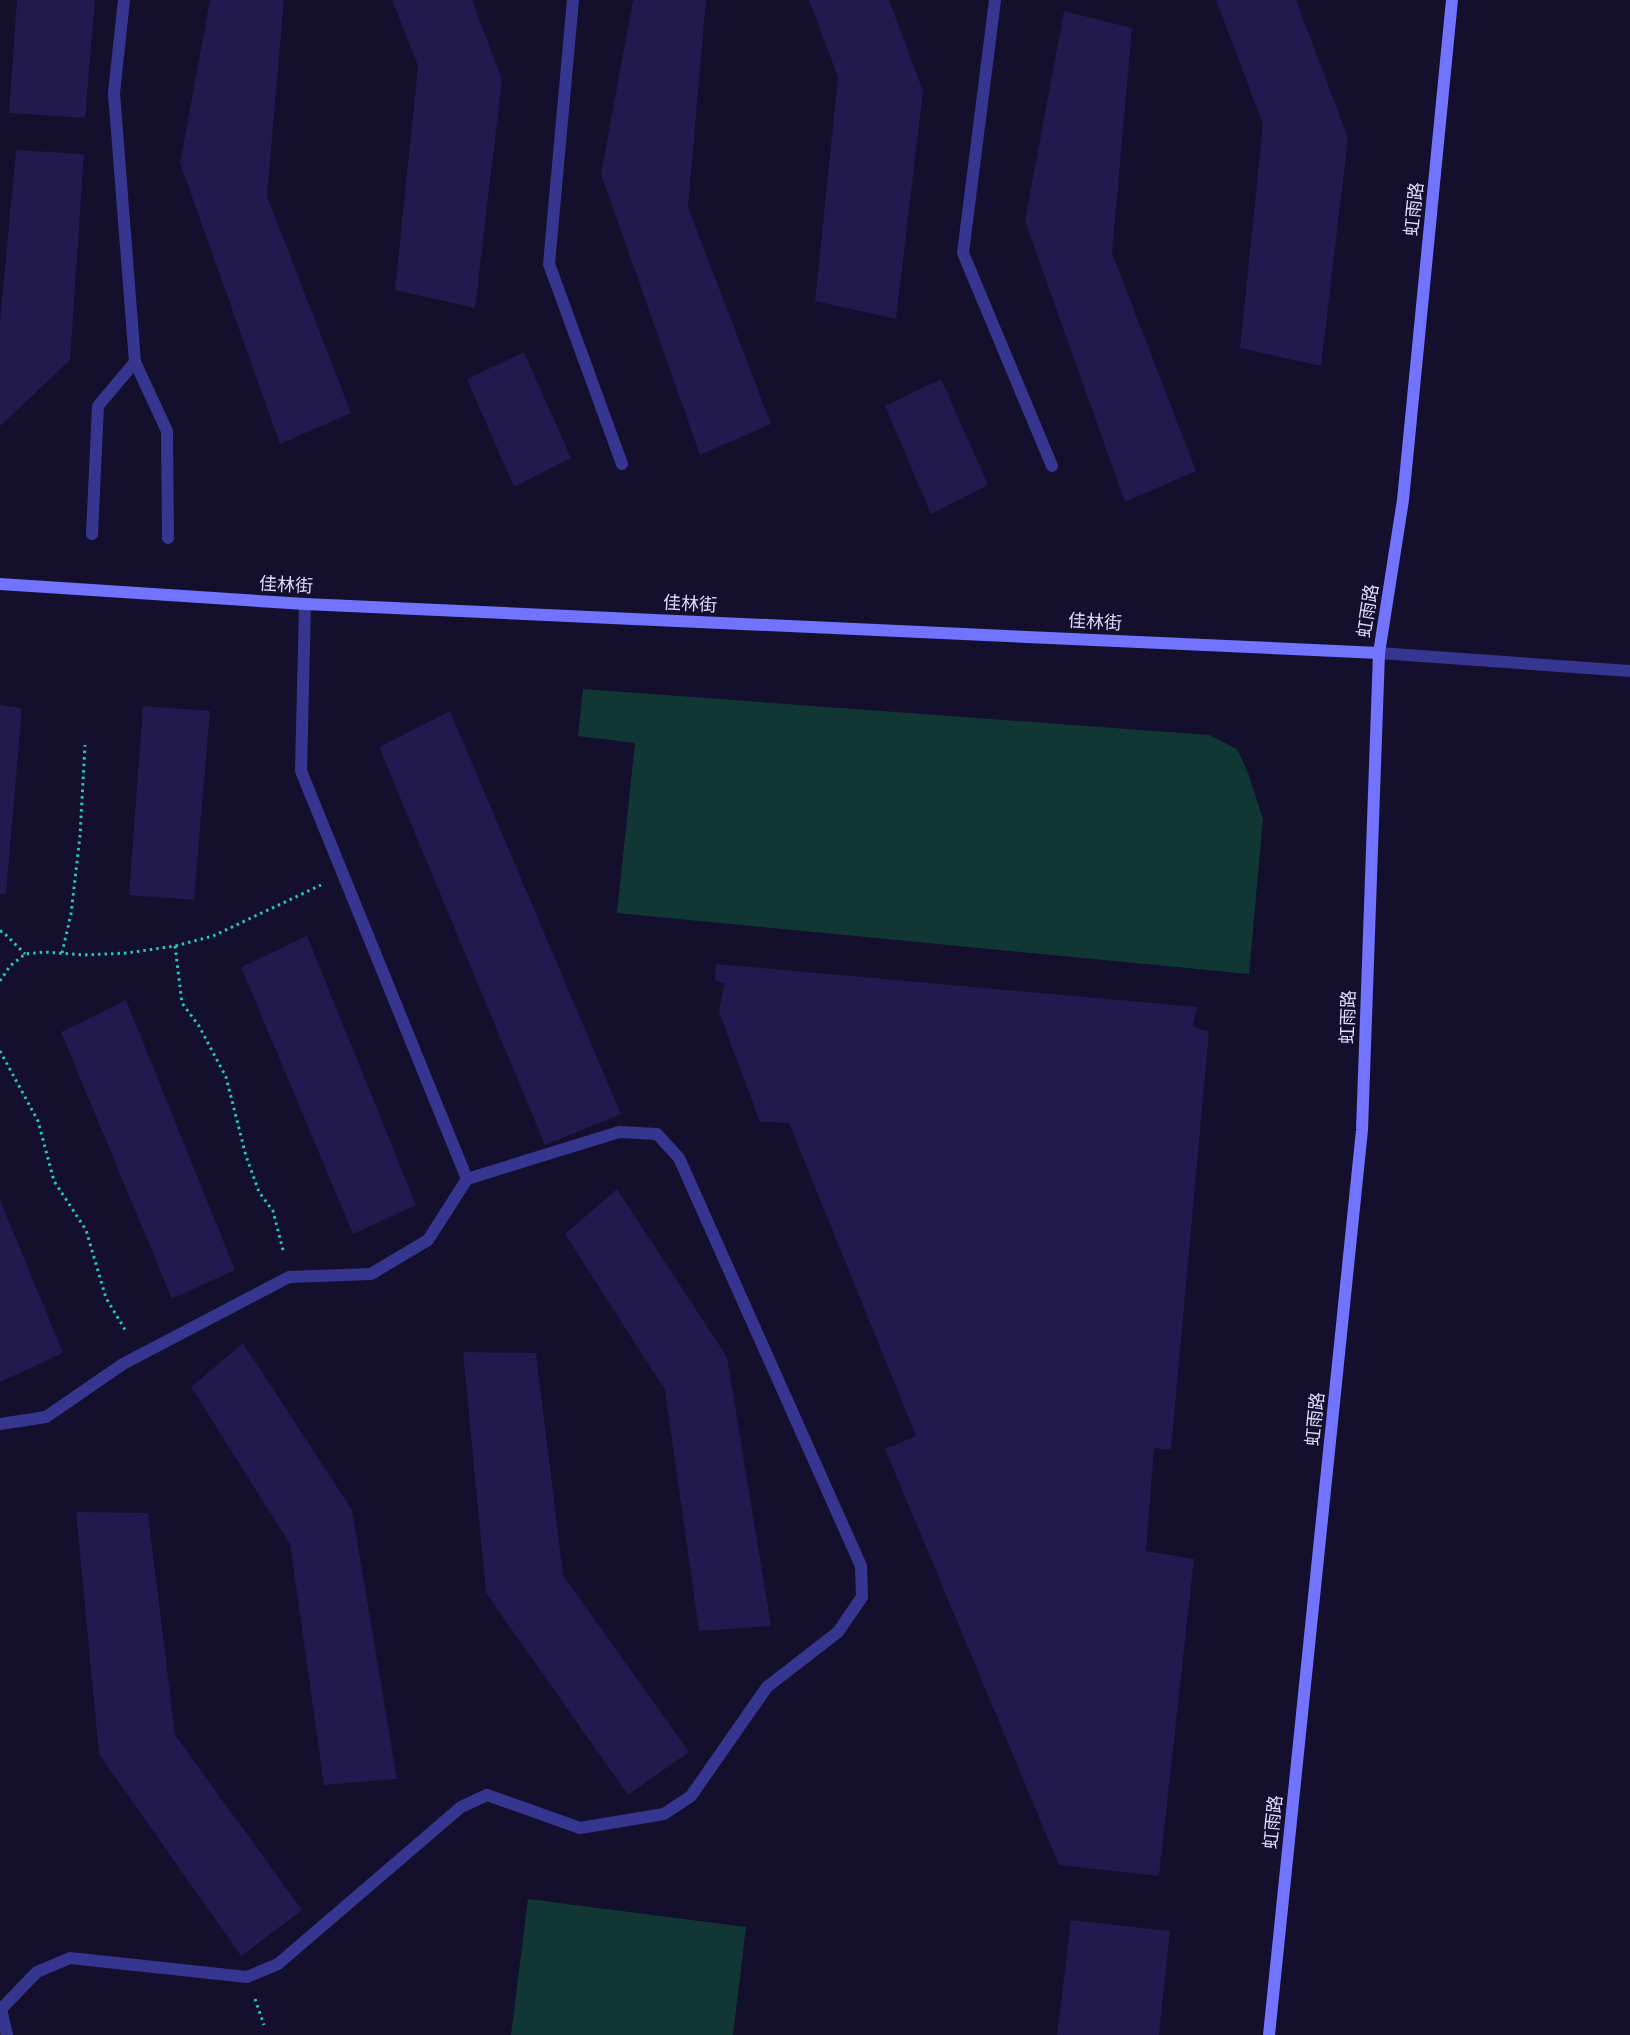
<svg xmlns="http://www.w3.org/2000/svg" width="1630" height="2035" viewBox="0 0 1630 2035" font-family="'Titillium Web','Noto Sans SC',sans-serif">
  <rect width="100%" height="100%" fill="#130f2d"/>
  <g fill="#113735">
    <polygon points="583,689 1209,735 1237,749 1248,773 1263,819 1249,974 617,913 635,743 578,736"/>
    <polygon points="528,1899 746,1927 733,2035 511,2035"/>
  </g>
  <g fill="#22194f">
    <polygon points="17,0 95,0 85,118 9,113"/>
    <polygon points="210,0 284,0 267,196 351,413 280,444 180,163"/>
    <polygon points="392,0 472,0 502,80 475,308 395,290 418,66"/>
    <polygon points="633,0 706,0 688,207 771,424 700,455 601,174"/>
    <polygon points="809,0 889,0 923,91 896,319 815,301 838,77"/>
    <polygon points="1216,0 1296,0 1348,138 1321,366 1240,348 1263,124"/>
    <polygon points="1064,11 1132,28 1112,253 1196,471 1125,502 1025,221"/>
    <polygon points="16,150 84,154 70,360 0,426 0,321"/>
    <polygon points="524,352 571,458 514,487 467,379"/>
    <polygon points="941,379 988,485 931,514 885,406"/>
    <polygon points="0,705 22,708 6,894 0,894"/>
    <polygon points="143,706 210,711 194,900 129,895"/>
    <polygon points="450,711 621,1114 545,1145 379,747"/>
    <polygon points="307,936 416,1205 353,1234 241,967"/>
    <polygon points="716,964 1197,1007 1193,1026 1209,1032 1171,1450 1154,1448 1146,1551 1194,1559 1159,1876 1059,1865 885,1449 916,1436 789,1123 760,1122 719,1012 724,983 715,981"/>
    <polygon points="126,1000 235,1270 172,1299 61,1032"/>
    <polygon points="617,1189 727,1357 771,1626 699,1631 665,1390 565,1234"/>
    <polygon points="0,1200 63,1353 0,1382"/>
    <polygon points="243,1343 352,1510 397,1779 324,1785 290,1544 191,1387"/>
    <polygon points="463,1352 536,1353 563,1575 689,1752 628,1795 486,1593"/>
    <polygon points="76,1512 148,1513 175,1735 302,1910 241,1956 99,1754"/>
    <polygon points="1071,1920 1170,1931 1159,2035 1057,2035"/>
  </g>
  <g fill="none" stroke-linecap="round" stroke-linejoin="round">
    <g stroke="#26c8b9" stroke-width="3" stroke-dasharray="2.5 4" stroke-linecap="butt">
      <polyline points="0,931 3,932 25,954"/>
      <polyline points="175,946 182,1003 199,1026 226,1077 246,1156 259,1192 273,1211 284,1254"/>
      <polyline points="62,953 71,914 80,836 85,745"/>
      <polyline points="0,981 10,966 25,954 44,952 84,955 127,953 175,946 213,936 321,885"/>
      <polyline points="0,1051 38,1121 54,1181 86,1230 106,1298 127,1333"/>
      <polyline points="255,1999 264,2025"/>
    </g>
    <g stroke="#363690" stroke-width="12">
      <polyline points="124,0 114,93 135,362 167,431 168,538"/>
      <polyline points="573,0 549,264 622,464"/>
      <polyline points="995,0 963,253 1052,466"/>
      <polyline points="92,534 98,406 135,362"/>
      <polyline points="1379,653 1630,671"/>
      <polyline points="0,1424 46,1417 123,1364 289,1277 371,1274 428,1240 467,1179 301,771 305,604"/>
      <polyline points="1,2009 7,2035"/>
      <polyline points="0,2010 37,1972 70,1958 247,1977 278,1964 461,1807 487,1795 580,1828 664,1814 691,1796 767,1687 838,1632 862,1597 861,1566 679,1158 657,1134 619,1132 467,1179"/>
    </g>
    <g stroke="#7273ff" stroke-width="12">
      <polyline points="0,584 305,604 1379,653"/>
      <polyline points="1269,2035 1362,1130 1379,653 1403,500 1452,0"/>
    </g>
  </g>
  <g text-anchor="middle" stroke-width="4" stroke-linejoin="round" paint-order="stroke">
    <g font-size="18" fill="#dedbff" stroke="#130f2d">
      <text transform="translate(1414 209) rotate(-84)" y="6">虹雨路</text>
      <text transform="translate(286 585) rotate(3)" y="6">佳林街</text>
      <text transform="translate(690 604) rotate(3)" y="6">佳林街</text>
      <text transform="translate(1368 611) rotate(-81)" y="6">虹雨路</text>
      <text transform="translate(1095 622) rotate(3)" y="6">佳林街</text>
      <text transform="translate(1348 1017) rotate(-88)" y="6">虹雨路</text>
      <text transform="translate(1315 1419) rotate(-84)" y="6">虹雨路</text>
      <text transform="translate(1273 1822) rotate(-84)" y="6">虹雨路</text>
    </g>
  </g>
</svg>
